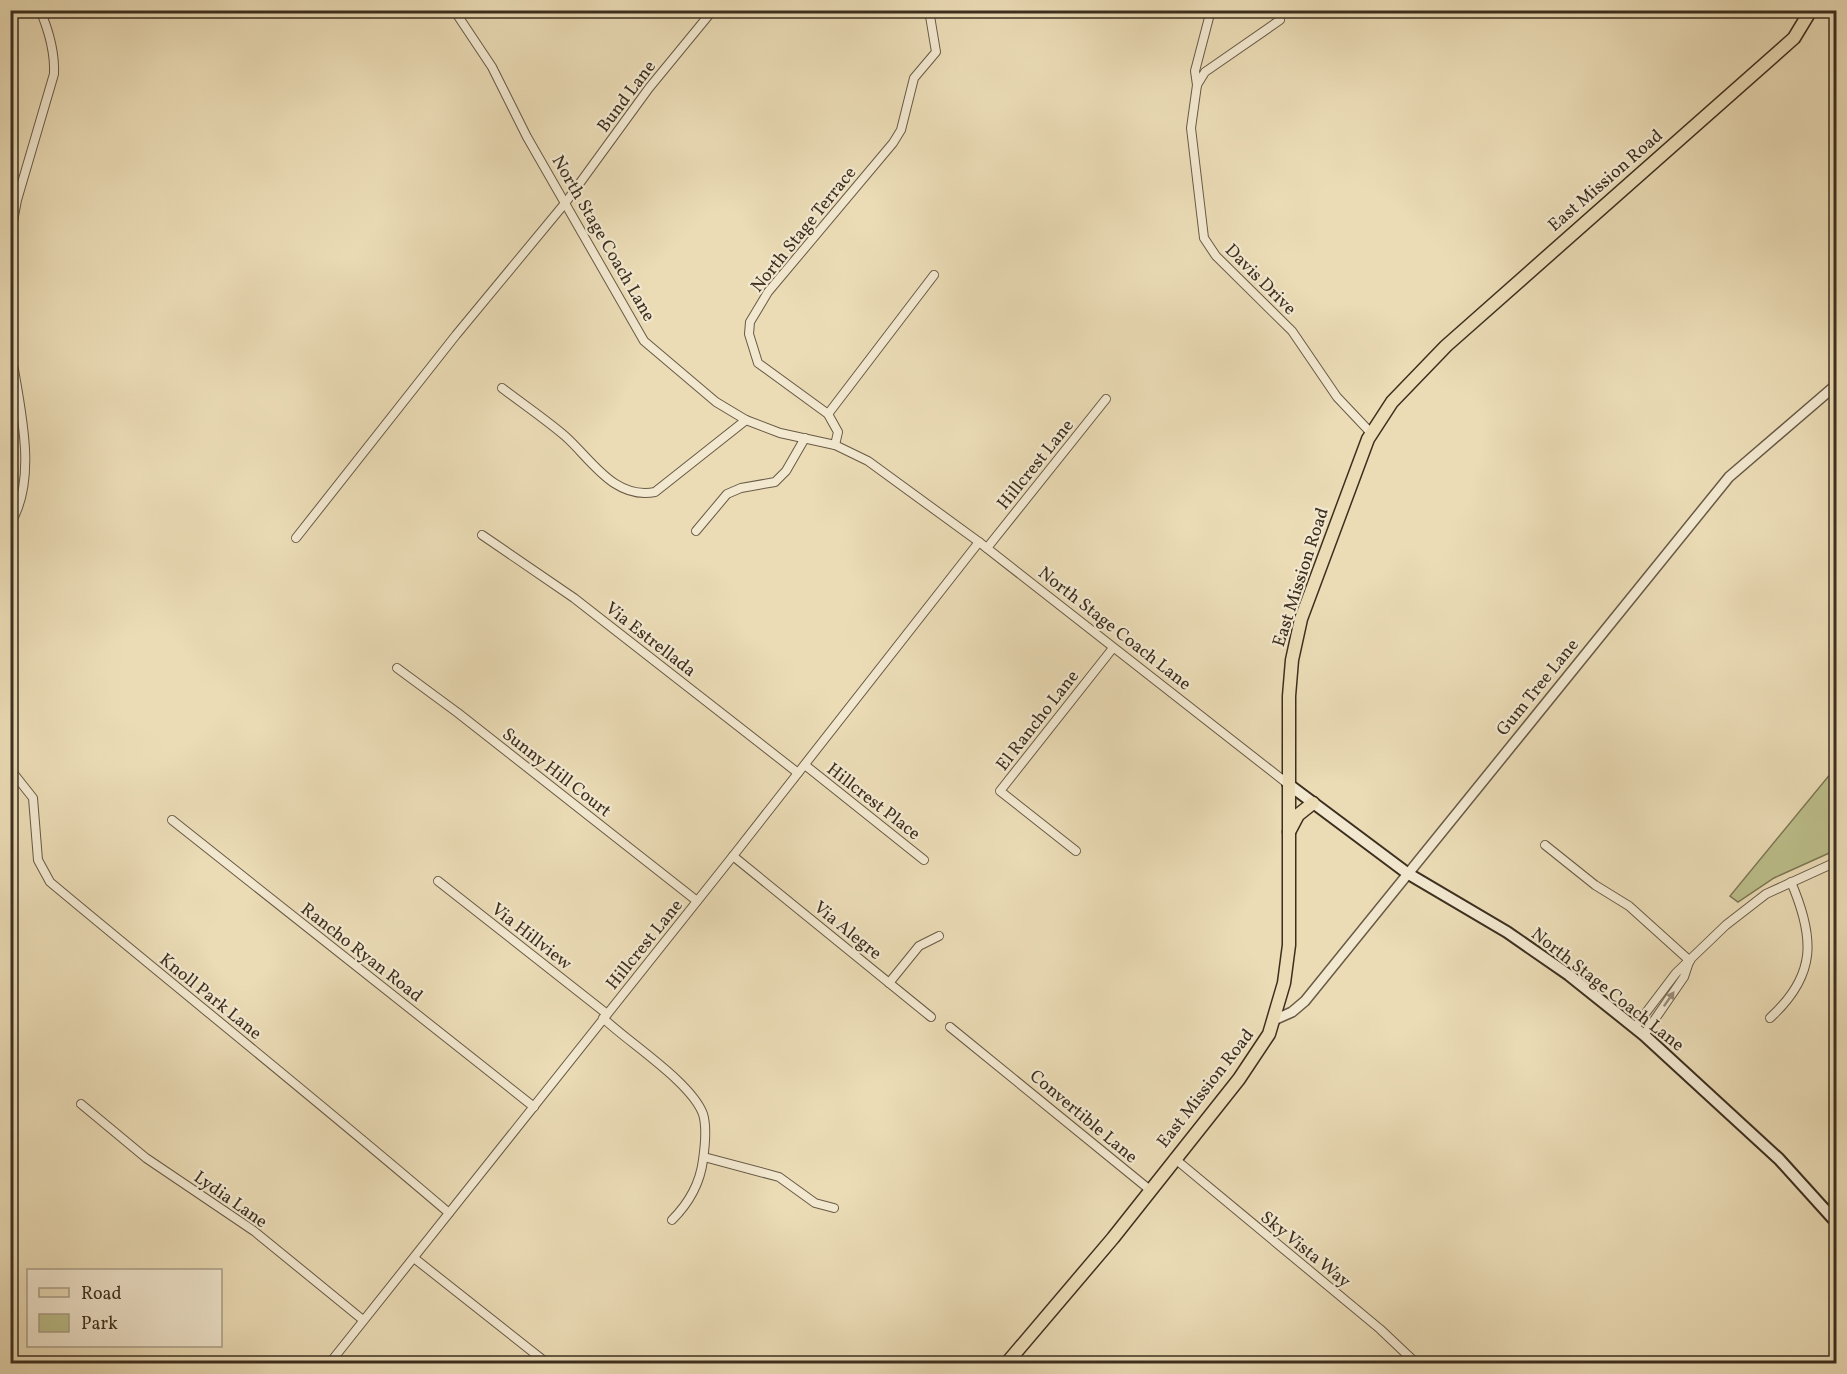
<svg xmlns="http://www.w3.org/2000/svg" width="1847" height="1374" viewBox="0 0 1847 1374" font-family="Vollkorn,serif">
  <rect width="100%" height="100%" fill="#ebdcb6"/>
  <filter id="stains"><feTurbulence type="fractalNoise" baseFrequency=".00333" numOctaves="4"/><feColorMatrix values="0 0 0 0 .2 0 0 0 0 .09 0 0 0 0 .02 0 0 0 .5 -.17"/></filter>
  <radialGradient id="worn" r=".72"><stop offset=".6" stop-color="#630" stop-opacity="0"/><stop offset="1" stop-color="#630" stop-opacity=".3"/></radialGradient>
  <polygon fill="#bcbf8b" stroke="#7c7755" stroke-width="1.5" points="1836,767 1836,850 1774,878 1738,902 1730,896"/>
  <g fill="none" stroke-linecap="round" stroke-linejoin="round">
    <defs>
      <g id="minor">
        <polyline points="454,10 492,67 527,137 644,341 716,402 746,420 780,433 835,445 868,461 979,542 1288,784"/>
        <polyline points="1280,20 1205,72 1197,85 1191,128 1204,238 1216,256 1292,331 1337,397 1371,433"/>
        <polyline points="1197,85 1195,71 1211,10"/>
        <path d="M10 237 17 200 54 74C55 51 49 31 40 10"/>
        <path d="M10 346C18 400 40 477 10 524"/>
        <path d="M502 388C523 404 545 419 565 436 591 459 614 500 655 492L746 420"/>
        <polyline points="828,414 934,275"/>
        <polyline points="835,445 838,432 828,414 758,363 749,334 750,322 768,292 893,143 901,130 914,78 936,52 929,10"/>
        <polyline points="696,531 727,494 741,488 775,482 786,471 805,438"/>
        <polyline points="482,535 574,598 798,773"/>
        <polyline points="296,538 456,335 566,202 649,88 713,10"/>
        <polyline points="987,548 1106,399"/>
        <polyline points="397,668 458,713 697,901"/>
        <polyline points="805,765 924,860"/>
        <path d="M10 769 33 798 38 860 50 882C183 993 317 1100 449 1213"/>
        <polyline points="172,820 534,1107"/>
        <polyline points="1545,845 1595,885 1629,906 1690,961"/>
        <polyline points="1076,851 1000,791 1113,648"/>
        <polyline points="733,856 931,1017"/>
        <polyline points="438,881 607,1014"/>
        <polyline points="889,983 919,946 939,936"/>
        <path d="M603 1018C629 1043 691 1082 703 1114 707 1127 705 1146 703 1160 700 1184 689 1203 672 1220"/>
        <path d="M1770 1018C1817 975 1815 938 1791 882"/>
        <polyline points="950,1027 1150,1190"/>
        <polyline points="1635,1027 1676,973 1726,925 1766,894 1836,862"/>
        <polyline points="1644,1035 1684,977 1689,962"/>
        <polyline points="81,1104 146,1158 254,1231 363,1320"/>
        <polyline points="704,1157 779,1177 815,1203 834,1208"/>
        <polyline points="1174,1158 1380,1329 1417,1364"/>
        <polyline points="414,1258 548,1364"/>
        <polyline points="329,1364 733,856 979,542"/>
      </g>
      <polyline id="tertiary" points="1274,1020 1292,1012 1305,1001 1729,477 1836,385"/>
      <polyline id="secondary" points="1288,784 1407,873 1507,932 1569,975 1644,1035 1779,1159 1836,1222"/>
      <g id="primary">
        <polyline points="1289,832 1298,815 1313,803"/>
        <polyline points="1006,1364 1113,1238 1239,1079 1269,1034 1284,983 1289,945 1289,696 1292,660 1301,619 1368,439 1392,402 1446,346 1794,38 1811,10"/>
      </g>
    </defs>
    <use href="#minor" stroke="#685a45" stroke-width="10"/>
    <use href="#tertiary" stroke="#685a45" stroke-width="12"/>
    <use href="#secondary" stroke="#3d2f1f" stroke-width="14"/>
    <use href="#primary" stroke="#3d2f1f" stroke-width="15"/>
    <use href="#minor" stroke="#f2e8d0" stroke-width="8"/>
    <use href="#tertiary" stroke="#f2e8d0" stroke-width="9"/>
    <use href="#secondary" stroke="#f2e8d0" stroke-width="10"/>
    <use href="#primary" stroke="#ebdcb6" stroke-width="12"/>
  </g>
  <defs><path id="oneway-solid" d="M-6-.8H1V-3.2L6.5 0L1 3.2V.8H-6Z" transform="scale(1.5)"/></defs>
  <use fill="#988c78" href="#oneway-solid" transform="translate(1669 999) rotate(-55)"/>
  <g text-anchor="middle" stroke-width="4.5" stroke-linejoin="round" paint-order="stroke">
    <g font-size="18" fill="#3d2f1f" stroke="#f2e8d0">
      <text transform="translate(626 96) rotate(-53)" y="6">Bund Lane</text>
      <text transform="translate(1605 180) rotate(-41)" y="6">East Mission Road</text>
      <text transform="translate(803 229) rotate(-51)" y="6">North Stage Terrace</text>
      <text transform="translate(604 238) rotate(60)" y="6">North Stage Coach Lane</text>
      <text transform="translate(1261 279) rotate(45)" y="6">Davis Drive</text>
      <text transform="translate(1035 464) rotate(-51)" y="6">Hillcrest Lane</text>
      <text transform="translate(1300 577) rotate(-72)" y="6">East Mission Road</text>
      <text transform="translate(1115 628) rotate(38)" y="6">North Stage Coach Lane</text>
      <text transform="translate(651 639) rotate(38)" y="6">Via Estrellada</text>
      <text transform="translate(1537 687) rotate(-51)" y="6">Gum Tree Lane</text>
      <text transform="translate(1037 720) rotate(-52)" y="6">El Rancho Lane</text>
      <text transform="translate(557 772) rotate(38)" y="6">Sunny Hill Court</text>
      <text transform="translate(874 801) rotate(38)" y="6">Hillcrest Place</text>
      <text transform="translate(848 930) rotate(39)" y="6">Via Alegre</text>
      <text transform="translate(532 936) rotate(38)" y="6">Via Hillview</text>
      <text transform="translate(644 944) rotate(-51)" y="6">Hillcrest Lane</text>
      <text transform="translate(362 952) rotate(38)" y="6">Rancho Ryan Road</text>
      <text transform="translate(1608 989) rotate(38)" y="6">North Stage Coach Lane</text>
      <text transform="translate(211 996) rotate(39)" y="6">Knoll Park Lane</text>
      <text transform="translate(1205 1088) rotate(-52)" y="6">East Mission Road</text>
      <text transform="translate(1084 1116) rotate(40)" y="6">Convertible Lane</text>
      <text transform="translate(231 1199) rotate(35)" y="6">Lydia Lane</text>
      <text transform="translate(1306 1249) rotate(39)" y="6">Sky Vista Way</text>
    </g>
  </g>
  <rect width="1847" height="1374" fill="none" stroke="#ebdcb6" stroke-width="36"/>
  <rect x="12" y="12" width="1823" height="1350" fill="none" stroke="#3d2f1f" stroke-width="3"/>
  <rect x="18" y="18" width="1811" height="1338" fill="none" stroke="#3d2f1f" stroke-width="1.5"/>
  <rect x="27" y="1269" width="195" height="78" fill="#f2e8d0" stroke="#aa9e89" stroke-width="1.5"/>
  <rect x="39" y="1288" width="30" height="9" fill="#ebdcb6" stroke="#aa9e89" stroke-width="1.5"/>
  <text x="81" y="1299" font-size="18" fill="#3d2f1f">Road</text>
  <rect x="39" y="1314" width="30" height="18" fill="#bcbf8b" stroke="#aa9e89" stroke-width="1.5"/>
  <text x="81" y="1329" font-size="18" fill="#3d2f1f">Park</text>
  <rect width="100%" height="100%" filter="url(#stains)"/>
  <rect width="100%" height="100%" fill="url(#worn)"/>
</svg>
